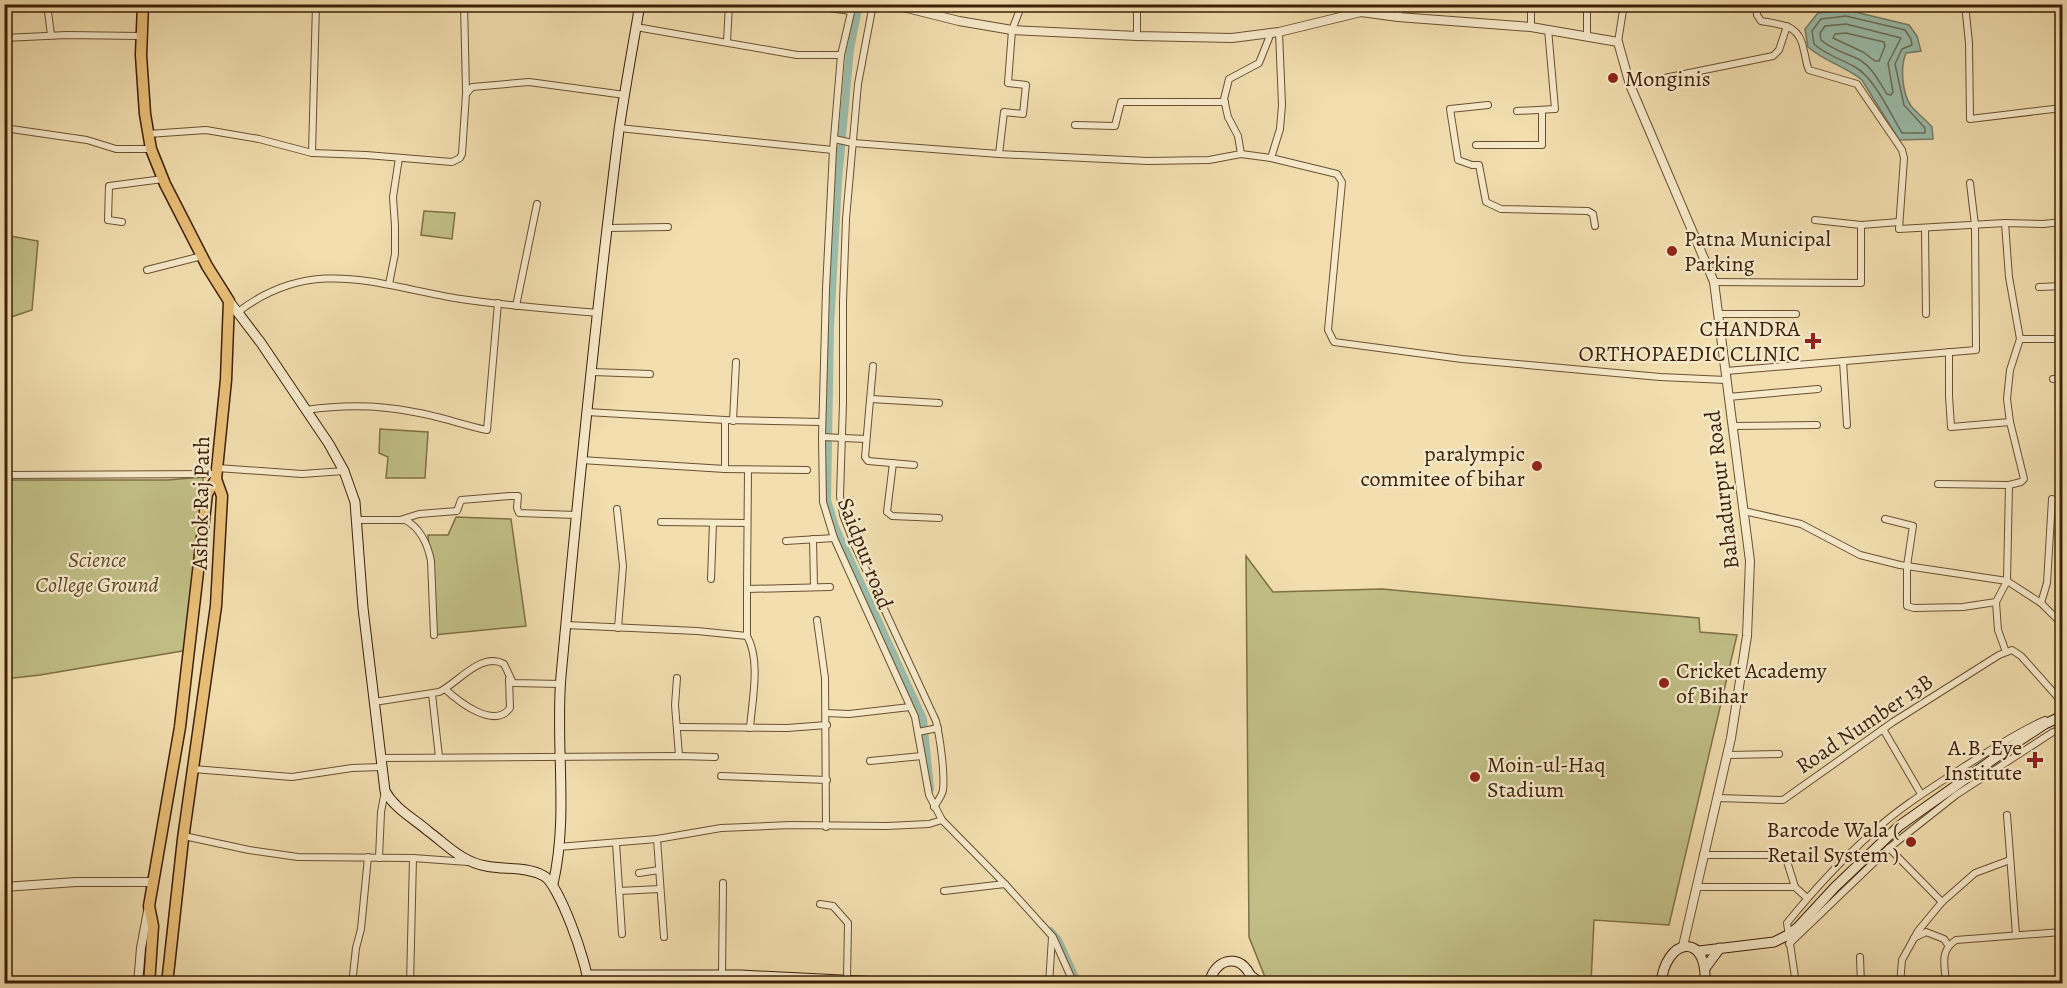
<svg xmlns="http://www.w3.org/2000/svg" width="2067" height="988" viewBox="0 0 2067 988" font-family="Alegreya,serif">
  <rect width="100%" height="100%" fill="#f2deaf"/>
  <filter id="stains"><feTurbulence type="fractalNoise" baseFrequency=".00333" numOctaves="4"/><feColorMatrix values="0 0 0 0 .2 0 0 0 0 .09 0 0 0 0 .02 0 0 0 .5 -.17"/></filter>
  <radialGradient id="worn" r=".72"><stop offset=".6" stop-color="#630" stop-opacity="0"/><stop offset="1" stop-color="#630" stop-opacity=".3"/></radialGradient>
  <g fill="#c1bf86" stroke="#7f7046" stroke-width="1.5">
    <polygon points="424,211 455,213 452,239 421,235"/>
    <polygon points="5,235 38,241 32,310 11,317 5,309"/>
    <polygon points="380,429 428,432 425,478 386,478 388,457 379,453"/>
    <polygon points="203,477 201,536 188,650 40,675 5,679 5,480 168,480"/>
    <polygon points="456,517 511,519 526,626 434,635 428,535 448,535"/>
    <polygon points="1246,556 1273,592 1382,589 1699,618 1700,632 1737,635 1669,925 1594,920 1591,983 1408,984 1265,977 1249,937"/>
  </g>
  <path fill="#9bbcaa" stroke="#757e69" stroke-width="1.5" d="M1847 10 1909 25 1917 36 1921 51 1906 53C1900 67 1902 93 1911 106 1917 113 1926 120 1932 127L1933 139 1899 140 1862 80C1845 66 1825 62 1808 47L1805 29 1818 13Z"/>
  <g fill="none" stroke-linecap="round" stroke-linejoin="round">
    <g stroke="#6c6e58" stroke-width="1.5">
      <path d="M1846 16 1905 30 1911 39 1912 45 1902 49 1895 64 1904 105 1925 128V133H1902C1891 115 1874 77 1855 67 1841 59 1826 55 1814 44L1812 31 1821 19Z"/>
      <path d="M1846 24 1901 38 1888 63 1893 92 1891 95 1887 94C1879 82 1873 68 1860 60 1846 53 1832 50 1821 40L1820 33 1825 26Z"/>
      <polygon points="1846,33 1884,42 1885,46 1879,61 1875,61 1863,52 1833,38 1835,34"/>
    </g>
    <g stroke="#9bbcaa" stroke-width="8">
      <polyline points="859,4 850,49 838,181 830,328 827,500 835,527 923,719 930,789"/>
      <polyline points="1050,931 1058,940 1078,984"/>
    </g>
    <defs>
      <g id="minor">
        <polyline points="47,4 51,35"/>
        <polyline points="464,4 466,91"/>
        <polyline points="799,4 851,11"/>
        <polyline points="853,4 841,55 833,150 826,289 822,437 823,502 834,538 915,717 929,795 942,820 1005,884 1053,937 1074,984"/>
        <path d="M873 4 858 84 846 219 843 302V403L840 496 843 515 855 546 936 721C940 738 945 773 943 790 942 796 937 802 934 807"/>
        <polyline points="1137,4 1137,36"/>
        <polyline points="1587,4 1587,36"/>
        <path d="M1757 4V15L1761 21C1784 25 1800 25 1804 51 1806 58 1806 64 1809 70L1857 84 1902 150 1904 158 1899 229 2005 223 2043 224 2062 222"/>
        <polyline points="1965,4 1969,43 1970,119 2062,108"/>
        <polyline points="1398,17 1400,4"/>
        <polyline points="636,27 797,55 841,55"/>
        <polyline points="1531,27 1531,4"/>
        <polyline points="4,38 67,35 140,36"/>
        <polyline points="727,42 729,4"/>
        <polyline points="1618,42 1624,4"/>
        <polyline points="1630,85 1773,56 1779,50 1787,26"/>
        <polyline points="1488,105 1450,109 1458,160 1472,165 1479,165 1486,202 1501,209 1588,211 1593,214 1595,226"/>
        <polyline points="1517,111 1555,109 1548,29"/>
        <polyline points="4,125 7,100 5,38"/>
        <polyline points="1075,125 1115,126 1121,102 1225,102"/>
        <polyline points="4,128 87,140 116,149 151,149"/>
        <polyline points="619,128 833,150"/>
        <polyline points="148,134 206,130 259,139 312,153 366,155 452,162 460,158 462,154 466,94 472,87 529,82 625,95"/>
        <polyline points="834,139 853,143 999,154 1148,161 1209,160 1241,154 1271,158 1337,174 1342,182 1328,330 1334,342 1462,359 1660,377 1726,380"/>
        <polyline points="2059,139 2060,222"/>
        <polyline points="1476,145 1542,145 1542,110"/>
        <polyline points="312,153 316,4"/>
        <polyline points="999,154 1004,112 1023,114 1026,85 1008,83 1012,30 1022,4"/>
        <polyline points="1241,154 1238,136 1228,117 1224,99 1229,79 1259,63 1271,33"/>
        <polyline points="1271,158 1280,129 1282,105 1279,32"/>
        <polyline points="122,222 108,220 109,186 163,179"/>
        <polyline points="1861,225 1899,222"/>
        <polyline points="608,228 668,227"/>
        <polyline points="1925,228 1926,314"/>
        <polyline points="147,270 202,256"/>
        <polyline points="1714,282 1861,283 1861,225 1815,220"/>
        <polyline points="389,284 395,254 395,226 393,197 399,158"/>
        <polyline points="2039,287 2062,286"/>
        <polyline points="516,306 537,204"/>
        <path d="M238 312C314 254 378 286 461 299 507 306 552 309 598 313"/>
        <polyline points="1718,314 1796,314"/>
        <polyline points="2020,339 2062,339"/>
        <polyline points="1949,352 1949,396 1951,427 2010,422 2007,399 2010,370 2020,339 2009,277 2005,223"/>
        <polyline points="1843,361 1847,425"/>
        <polyline points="873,366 865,457 868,461 914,465"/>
        <polyline points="1726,371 1976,350 1975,225 1970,183"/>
        <polyline points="592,372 650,374"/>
        <polyline points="2053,379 2062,379"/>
        <polyline points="1728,397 1818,389"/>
        <polyline points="871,399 939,403"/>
        <path d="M306 410C341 405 379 405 414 412 439 416 463 425 487 430L498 303"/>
        <polyline points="587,412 725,420 822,422"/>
        <polyline points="733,421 736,362"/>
        <polyline points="1732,426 1817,425"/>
        <polyline points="822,437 866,439"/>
        <polyline points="581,460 725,469 807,470"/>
        <polyline points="893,463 887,512 892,516 939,518"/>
        <polyline points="217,468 302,474 344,471"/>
        <polyline points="725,469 725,420"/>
        <polyline points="748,470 747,589 830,587"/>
        <polyline points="4,475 217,474"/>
        <polyline points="2009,485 2021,482 2024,479 2010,422"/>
        <polyline points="617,509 623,566 618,628"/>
        <polyline points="1744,511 1801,524 1860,555 1900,565 2007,581 2041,603 2062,624"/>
        <polyline points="1885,519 1913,526 1907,566 1907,606 1914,608 1963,607 1996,602 2007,581 2009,485 1938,484"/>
        <path d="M357 520H405C420 527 428 545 431 561L434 635"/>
        <polyline points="400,520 419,514 457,511 461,500 510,496 518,496 517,508 519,513 576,515"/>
        <polyline points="661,522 747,523"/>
        <polyline points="813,539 814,587"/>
        <polyline points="786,541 834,538"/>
        <polyline points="711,579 713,523"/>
        <polyline points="1996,602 1998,630 2006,652"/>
        <polyline points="2041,603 2047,583 2052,499"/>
        <polyline points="817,620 825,678 826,827"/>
        <polyline points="566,625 697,631 747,636 747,589"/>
        <path d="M747 636C761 660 752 701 750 728"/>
        <polyline points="677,678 675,705 679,756"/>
        <path d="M445 689C458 701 494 730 510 708L509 679"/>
        <polyline points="432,694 439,757"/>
        <path d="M374 702 439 692C457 684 481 651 504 664L513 683 561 684"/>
        <polyline points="826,713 849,714 910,707"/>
        <polyline points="677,727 787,728 827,725"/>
        <polyline points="1883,729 1921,794"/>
        <polyline points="918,732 938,728"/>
        <polyline points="1728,755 1779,754"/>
        <polyline points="380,758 679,756 715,757"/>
        <polyline points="870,761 922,756"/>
        <polyline points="193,769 292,777 352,768 381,767"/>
        <polyline points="721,776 827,780"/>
        <polyline points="1718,798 1783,800 1893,722 1999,655 2012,650 2021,656 2062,702"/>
        <polyline points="2007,815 2016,935"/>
        <polyline points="184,836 249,850 298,857 413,858 468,862"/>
        <polyline points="657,839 664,937"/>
        <polyline points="616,843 622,934"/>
        <polyline points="558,847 657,839 721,828 790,825 887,826 929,824 942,820"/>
        <polyline points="1889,848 1942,902"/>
        <polyline points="1703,855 1785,855 1795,887 1807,898"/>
        <polyline points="379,858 381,812 385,791"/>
        <polyline points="639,873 659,870"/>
        <polyline points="1696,887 1795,887"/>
        <polyline points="619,891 660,889"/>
        <polyline points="944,891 1005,884"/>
        <polyline points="820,904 833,906 848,923 847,979"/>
        <polyline points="1914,938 1926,932 1944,939 1948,945"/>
        <polyline points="1789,944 1889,848 1956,795 2053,732 2062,729"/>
        <polyline points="1860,957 1861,984"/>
        <polyline points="722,975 723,883"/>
        <polyline points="352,984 356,948 361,929 368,857"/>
        <polyline points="410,984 413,858"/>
        <polyline points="1049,984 1052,937"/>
        <path d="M1796 984 1787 923C1813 891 1841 860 1872 833 1900 807 1933 787 1965 766 1991 750 2017 732 2045 720"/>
        <polyline points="1900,984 1902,960 1918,931 1942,902 1975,873 2010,860"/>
        <path d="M1946 984C1945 965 1939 951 1956 940L2062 932"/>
      </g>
      <g id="tertiary">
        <polyline points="891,4 959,21 1012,30 1137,36 1232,38 1279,32 1361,12 1398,17 1531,27 1618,42 1630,85 1714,282 1750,561 1747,636 1731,738 1683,946"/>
        <polyline points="4,887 76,882 154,882"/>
        <polyline points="138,984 141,948 148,911"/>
      </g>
      <g id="secondary">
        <path d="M229 301 261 343 329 444 344 471 355 502 363 608 385 791C395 809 413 818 428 831 447 845 462 862 486 866 505 870 526 866 544 876 559 884 588 965 588 984"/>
        <path d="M553 884C569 816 555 744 561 676 578 493 596 311 619 130 625 88 633 46 640 4"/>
        <polyline points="1699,951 1774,942 1788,935 1798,927 1835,887 1899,826 2019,741 2045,724 2062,716"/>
        <polyline points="1706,967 1720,948"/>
        <polyline points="588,975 740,975 920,984"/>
        <polyline points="1251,976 1263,984"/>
        <path d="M1209 984C1215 954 1247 953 1253 984"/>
        <path d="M1661 984C1665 938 1708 930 1705 984"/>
      </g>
      <g id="primary">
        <polyline points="143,4 141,55 145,114 151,149 165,184 207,266 229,301 226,380 216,479 222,496 216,606 183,839 167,984"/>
        <polyline points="149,984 153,926 149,906 180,727 207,494 216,479"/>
      </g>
    </defs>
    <use href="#minor" stroke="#6a5031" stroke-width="8"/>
    <use href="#tertiary" stroke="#6a5031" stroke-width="10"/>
    <use href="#secondary" stroke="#3d2007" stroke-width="11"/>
    <use href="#primary" stroke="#3d2007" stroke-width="13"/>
    <use href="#minor" stroke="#f7eacb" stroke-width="6"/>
    <use href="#tertiary" stroke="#f7eacb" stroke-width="8"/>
    <use href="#secondary" stroke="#f7eacb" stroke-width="9"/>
    <use href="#primary" stroke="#e9bf78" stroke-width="10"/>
  </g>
  <g fill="#8f2418" stroke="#f7eacb" stroke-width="2">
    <circle cx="1613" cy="78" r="6"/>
    <circle cx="1672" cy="251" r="6"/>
    <path d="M1810 332h6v6h6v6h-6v6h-6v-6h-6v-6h6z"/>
    <circle cx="1537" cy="466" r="6"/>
    <circle cx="1664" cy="683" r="6"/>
    <path d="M2032 751h6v6h6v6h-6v6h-6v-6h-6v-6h6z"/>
    <circle cx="1475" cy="777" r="6"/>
    <circle cx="1911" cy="842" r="6"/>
  </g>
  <g text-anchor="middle" stroke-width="4.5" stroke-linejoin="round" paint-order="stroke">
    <g font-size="22" fill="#3d2007" stroke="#f7eacb" text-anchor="start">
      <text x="1625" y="86">Monginis</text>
      <text x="1684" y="246">Patna Municipal<tspan x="1684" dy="25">Parking</tspan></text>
      <text x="1800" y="336" text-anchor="end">CHANDRA<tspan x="1800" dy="25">ORTHOPAEDIC CLINIC</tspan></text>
      <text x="1525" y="461" text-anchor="end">paralympic<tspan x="1525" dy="25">commitee of bihar</tspan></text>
      <text x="1676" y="678">Cricket Academy<tspan x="1676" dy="25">of Bihar</tspan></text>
      <text x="2022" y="755" text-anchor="end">A.B. Eye<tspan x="2022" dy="25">Institute</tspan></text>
      <text x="1487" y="772">Moin-ul-Haq<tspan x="1487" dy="25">Stadium</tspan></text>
      <text x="1899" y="837" text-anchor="end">Barcode Wala (<tspan x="1899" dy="25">Retail System )</tspan></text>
    </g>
    <g font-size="22" fill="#3d2007" stroke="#f7eacb">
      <text transform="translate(1721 490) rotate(-97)" y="8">Bahadurpur Road</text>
      <text transform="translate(200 503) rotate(-89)" y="8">Ashok Raj Path</text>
      <text transform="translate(866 553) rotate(69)" y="8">Saidpur road</text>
      <text transform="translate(1864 723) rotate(-34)" y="8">Road Number 13B</text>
    </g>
    <g font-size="22" font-style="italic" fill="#5e4827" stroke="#f7eacb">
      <text x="97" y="567">Science<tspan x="97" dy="25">College Ground</tspan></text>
    </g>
  </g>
  <rect width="2067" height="988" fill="none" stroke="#f2deaf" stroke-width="24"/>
  <rect x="6" y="6" width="2055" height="976" fill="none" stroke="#3d2007" stroke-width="3"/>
  <rect x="12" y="12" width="2043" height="964" fill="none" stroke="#3d2007" stroke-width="1.5"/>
  <rect width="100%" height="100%" filter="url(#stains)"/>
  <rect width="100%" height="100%" fill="url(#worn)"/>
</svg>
